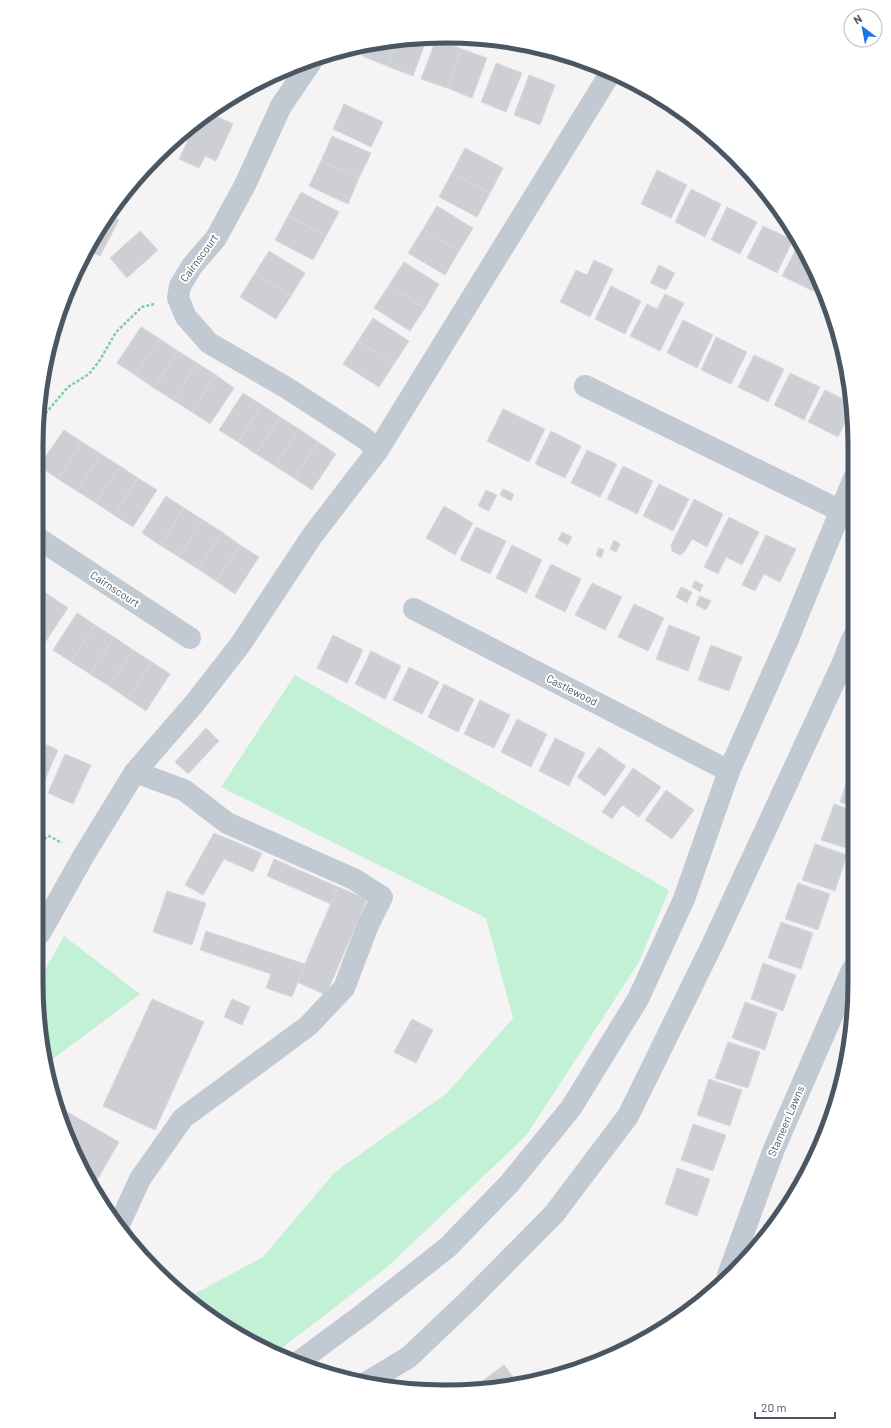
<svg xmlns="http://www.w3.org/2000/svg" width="891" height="1428" viewBox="0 0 891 1428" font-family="Barlow,sans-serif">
  <rect width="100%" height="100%" fill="#f5f3f3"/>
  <g fill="#c3f1d5">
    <polygon points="295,675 669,890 639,962 526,1136 386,1268 274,1354 264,1350 196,1308 187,1298 263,1257 335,1172 447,1093 513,1018 486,918 221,787"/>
    <polygon points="64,936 140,994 54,1058 47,1069 40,1036 40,979"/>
  </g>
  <g fill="#cdcfd5" stroke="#d7d9de">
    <polygon points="427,38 413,76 387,66 398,39"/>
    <polygon points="398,39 387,66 362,56 366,46"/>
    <polygon points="436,39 462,49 447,88 421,79"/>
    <polygon points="462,49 487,58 472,98 447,88"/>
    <polygon points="496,63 522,73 506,112 481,102"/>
    <polygon points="529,75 555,85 540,125 514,115"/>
    <polygon points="344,104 383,122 371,147 333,129"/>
    <polygon points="210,113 233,124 216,161 205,156 199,168 179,159 196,123"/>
    <polygon points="180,135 175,146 170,143 175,138"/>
    <polygon points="332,136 371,153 359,178 321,161"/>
    <polygon points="465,148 503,168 490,193 452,173"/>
    <polygon points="321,161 359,178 348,204 309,186"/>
    <polygon points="657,170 687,185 671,218 641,204"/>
    <polygon points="452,173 490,193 477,217 439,197"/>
    <polygon points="691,189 721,204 705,237 675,222"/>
    <polygon points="301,192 339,212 326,236 288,216"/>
    <polygon points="437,206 473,228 459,251 423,229"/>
    <polygon points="727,207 757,222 740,254 711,240"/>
    <polygon points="110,215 119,220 100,256 89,251"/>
    <polygon points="288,216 326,236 313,260 275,240"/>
    <polygon points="763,226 793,240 777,273 747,258"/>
    <polygon points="423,229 459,251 445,275 408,253"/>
    <polygon points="140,231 158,250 127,278 110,258"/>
    <polygon points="799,243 802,245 817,281 813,291 782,276"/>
    <polygon points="269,251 305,273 291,296 255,273"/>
    <polygon points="594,260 613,269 590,317 560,302 576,270 587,275"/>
    <polygon points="404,262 439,284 425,308 389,285"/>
    <polygon points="659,265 675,273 666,290 650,283"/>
    <polygon points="255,273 291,296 276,319 240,297"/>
    <polygon points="389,285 425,308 410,331 374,308"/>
    <polygon points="611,286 641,301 625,334 595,319"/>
    <polygon points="665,294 684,303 660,351 630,336 647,304 657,309"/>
    <polygon points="373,318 409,341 394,364 358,341"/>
    <polygon points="683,320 713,335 697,368 667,353"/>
    <polygon points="141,327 160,339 135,375 117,363"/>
    <polygon points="716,337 747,352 731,384 701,370"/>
    <polygon points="160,339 178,351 154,388 135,375"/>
    <polygon points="358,341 394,364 379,387 343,364"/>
    <polygon points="178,351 197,363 173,400 154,388"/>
    <polygon points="754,355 784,369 768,402 738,387"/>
    <polygon points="197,363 216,375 192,412 173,400"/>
    <polygon points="790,373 820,387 804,420 774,405"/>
    <polygon points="216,375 234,388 210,424 192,412"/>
    <polygon points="825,390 851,403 852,408 838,437 808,422"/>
    <polygon points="243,393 262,405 238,442 219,430"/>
    <polygon points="262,405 280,417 256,454 238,442"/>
    <polygon points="503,409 545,429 529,462 487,441"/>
    <polygon points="280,417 299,429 275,466 256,454"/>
    <polygon points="299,429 318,442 294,478 275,466"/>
    <polygon points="64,430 82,442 58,479 39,466"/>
    <polygon points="551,431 581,446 565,478 535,464"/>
    <polygon points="82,442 101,454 77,491 58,479"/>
    <polygon points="318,442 336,454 312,490 294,478"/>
    <polygon points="587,450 617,464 600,497 571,483"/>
    <polygon points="101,454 120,466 96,503 77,491"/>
    <polygon points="120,466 138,478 114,515 96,503"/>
    <polygon points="623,466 653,481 637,514 607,499"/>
    <polygon points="138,478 157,490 133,527 114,515"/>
    <polygon points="659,484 689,499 673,531 643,516"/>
    <polygon points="503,489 514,494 511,501 500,495"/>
    <polygon points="486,490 497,495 489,511 478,506"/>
    <polygon points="166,496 184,508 160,545 142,533"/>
    <polygon points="694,499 723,514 707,547 692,539 685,551 680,555 672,551 671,545"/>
    <polygon points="444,506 473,523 455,555 426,538"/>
    <polygon points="184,508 203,520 179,557 160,545"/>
    <polygon points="729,517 759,532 742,565 726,557 718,574 704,567"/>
    <polygon points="203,520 222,532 198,569 179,557"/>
    <polygon points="476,527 506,541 490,574 460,560"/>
    <polygon points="222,532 240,545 216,581 198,569"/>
    <polygon points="562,532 572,537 568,545 558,540"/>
    <polygon points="766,535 796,549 780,582 764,574 755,591 742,585"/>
    <polygon points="614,540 620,544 616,552 610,549"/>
    <polygon points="240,545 259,557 235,594 216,581"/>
    <polygon points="512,545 542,560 526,593 496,578"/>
    <polygon points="599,548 604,550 601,558 596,555"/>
    <polygon points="551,564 581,579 565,612 535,597"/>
    <polygon points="695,581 703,585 700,592 692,587"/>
    <polygon points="592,583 622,597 605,630 575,615"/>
    <polygon points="681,587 692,592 687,603 676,597"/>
    <polygon points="39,589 49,595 39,611"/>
    <polygon points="49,595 68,608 44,644 40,641 39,611"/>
    <polygon points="700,596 711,601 706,610 696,605"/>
    <polygon points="634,604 664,618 648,651 618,637"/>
    <polygon points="77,613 95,625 71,662 53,650"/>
    <polygon points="95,625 114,637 90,674 71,662"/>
    <polygon points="669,625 700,637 688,671 656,659"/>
    <polygon points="333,635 363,650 347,683 317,668"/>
    <polygon points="114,637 133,650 109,686 90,674"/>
    <polygon points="711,645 742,657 729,691 698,680"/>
    <polygon points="133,650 152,662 128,699 109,686"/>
    <polygon points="371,651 401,666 385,699 355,684"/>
    <polygon points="152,662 170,674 146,711 128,699"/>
    <polygon points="409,667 439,682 422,714 393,700"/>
    <polygon points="444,684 474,699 458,732 428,717"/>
    <polygon points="480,700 510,715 494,748 464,734"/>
    <polygon points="517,719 547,734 531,767 501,752"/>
    <polygon points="206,728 219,741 188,774 175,762"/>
    <polygon points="555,738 585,753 569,786 539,771"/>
    <polygon points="40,742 58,750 41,789 40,788"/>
    <polygon points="599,747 626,766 605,796 577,777"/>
    <polygon points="65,754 91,765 73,804 48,793"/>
    <polygon points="852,766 853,766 852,807 840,802"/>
    <polygon points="633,768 661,787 639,817 622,805 612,819 602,812"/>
    <polygon points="666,790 694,810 672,839 645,820"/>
    <polygon points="834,804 852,810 852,850 821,840"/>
    <polygon points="214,833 262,853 253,872 224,859 203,895 185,885"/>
    <polygon points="815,844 847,855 835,891 802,880"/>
    <polygon points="274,859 338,887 331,904 267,876"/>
    <polygon points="798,883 830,894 818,930 785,919"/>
    <polygon points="338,887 367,899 326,995 297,982"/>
    <polygon points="167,891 206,903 192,945 153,932"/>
    <polygon points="781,922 813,933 801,969 768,958"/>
    <polygon points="206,931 305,964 292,997 266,988 271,974 200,950"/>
    <polygon points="763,963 796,975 783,1011 751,999"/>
    <polygon points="152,999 204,1022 155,1130 103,1106"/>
    <polygon points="232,999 250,1007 242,1025 224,1017"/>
    <polygon points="745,1002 777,1013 765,1050 732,1038"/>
    <polygon points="412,1019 433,1030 416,1063 394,1052"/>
    <polygon points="728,1042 760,1052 748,1088 715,1078"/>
    <polygon points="709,1079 742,1090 730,1126 697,1115"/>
    <polygon points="57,1106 119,1142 93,1187 78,1164 58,1114"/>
    <polygon points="693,1124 726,1135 713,1171 681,1160"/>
    <polygon points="677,1168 710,1179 697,1216 665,1204"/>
    <polygon points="504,1365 518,1384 499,1388 487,1389 481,1382"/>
    <polygon points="459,1384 465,1391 450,1392"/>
  </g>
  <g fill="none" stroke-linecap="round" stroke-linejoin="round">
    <g stroke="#7ad0a6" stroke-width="2.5" stroke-dasharray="3 2" stroke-linecap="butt">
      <polyline points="39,421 68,387 89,374 100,360 116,332 142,307 154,304"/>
      <polyline points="40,842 49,836 62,843"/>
    </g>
    <g stroke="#c1cad2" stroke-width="22">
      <polyline points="313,59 281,106 245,185 216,238 192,266 180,286 178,298 186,317 209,343 287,388 364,438 378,450"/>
      <polyline points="585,386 841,511"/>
      <polyline points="39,539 190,638"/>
      <polyline points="414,609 729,771"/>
      <polyline points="40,933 84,855 135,772 194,704 240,645 312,536 378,450 611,72"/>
      <polyline points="118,1227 140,1179 183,1118 308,1026 344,988 368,925 382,897 354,879 227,823 184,790 135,772"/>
      <polyline points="728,1275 774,1149 852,970"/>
      <polyline points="297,1363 362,1315 448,1247 509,1184 571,1108 638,999 684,899 729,771 788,639 854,478"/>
      <polyline points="366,1383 409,1357 469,1300 554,1214 628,1116 713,943 841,667 853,637"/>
    </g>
  </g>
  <g text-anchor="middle" stroke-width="4" stroke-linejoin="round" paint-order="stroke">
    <g font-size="11" fill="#4a5661" stroke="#fff">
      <text transform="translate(199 258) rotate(-54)" y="4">Cairnscourt</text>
      <text transform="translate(115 589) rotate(33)" y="4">Cairnscourt</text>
      <text transform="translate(572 690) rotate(27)" y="4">Castlewood</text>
      <text transform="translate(786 1121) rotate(-67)" y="4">Stameen Lawns</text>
    </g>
  </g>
  <path d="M0 0H891V1428H0ZM445 43H446A402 402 0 0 1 848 445V983A402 402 0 0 1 446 1385H445A402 402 0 0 1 43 983V445A402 402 0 0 1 445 43Z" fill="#fff" fill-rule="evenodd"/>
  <path fill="none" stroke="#4a5661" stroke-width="5" d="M445 43H446A402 402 0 0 1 848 445V983A402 402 0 0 1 446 1385H445A402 402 0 0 1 43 983V445A402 402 0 0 1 445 43Z"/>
  <g transform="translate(863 28) rotate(328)"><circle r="19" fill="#ffffff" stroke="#b7bbc0"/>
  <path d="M0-3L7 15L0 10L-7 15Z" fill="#1a73e8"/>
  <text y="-6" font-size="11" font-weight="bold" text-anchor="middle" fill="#4a5661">N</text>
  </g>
  <path d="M755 1412v6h80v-6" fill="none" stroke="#4a5661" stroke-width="2"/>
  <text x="761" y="1412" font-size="12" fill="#4a5661" stroke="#ffffff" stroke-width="3" paint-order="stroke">20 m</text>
</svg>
